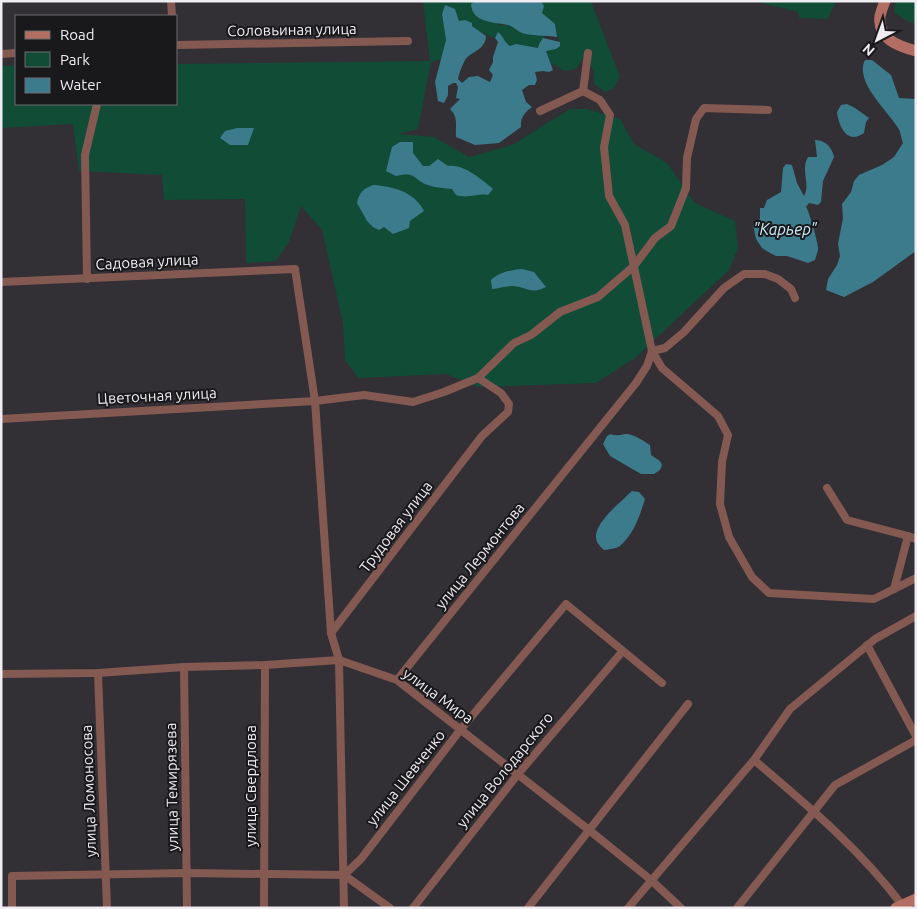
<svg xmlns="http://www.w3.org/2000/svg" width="917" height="909" viewBox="0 0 917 909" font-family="Ubuntu,sans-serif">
  <rect width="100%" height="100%" fill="#322f35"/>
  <g fill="#114c37">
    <path d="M423 1H475L472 4 500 25H509L522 33 546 35 539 43 538 48 516 44 510 47C504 42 504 37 498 33L495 38C482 34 471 26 459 21L455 9 442 14 446 40 442 59 431 62 418 129 398 134 434 137 469 157 512 145 570 109H587L620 119 634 144 667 163 695 203 735 221 738 248 729 270 635 358 596 383 478 387 446 374 358 378 345 360 343 323 322 230 301 206 289 242 276 261 246 263 245 199 164 200 162 175 79 171 73 124 1 128V66H16V104H176V64L430 61Z"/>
    <polygon points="541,1 591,1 620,77 614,88 605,92 594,84 594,71 584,57 576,69 564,71 551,63 546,51 556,49 560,42 557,37 555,24 541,13"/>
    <polygon points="760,1 836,1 828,19 799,18 799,12 765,4"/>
    <polygon points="896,1 916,1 916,24 905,20 894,12"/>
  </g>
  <g fill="#3b7b8c">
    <path d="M475 1H541L544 6 542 13 555 24 557 37C548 35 529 36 522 33 517 31 513 26 508 25 494 22 472 23 471 4Z"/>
    <path d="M445 5 455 9 459 21 465 20 472 23V26L486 36C485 51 471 51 465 60 462 66 459 73 458 79L462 83 469 77 478 76 490 82 493 75 489 70 493 62V57L498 42 495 38 498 32C504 37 504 42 510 46L516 44 538 48 539 44 543 38 560 42V46L556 49 546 51 553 70 549 72 543 71 535 72 537 80 535 85H529L522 90 526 102 532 107C525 112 520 118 521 127L499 143 475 145 456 137C455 126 459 118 450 109L460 99 456 98 458 87 456 83H453L448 86V95L444 103 438 101 435 82 446 40 442 14Z"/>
    <path d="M865 60H872L891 75 899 98 916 99V251L873 282 844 297 826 290 828 279 837 265 840 256 838 244 843 218 842 204 851 192 854 181 859 175 882 165 894 157 903 143C901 138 901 132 898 128 888 111 854 82 865 60Z"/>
    <path d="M847 104 855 108 869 118 866 122 864 133C847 145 839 127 837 112L841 105Z"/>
    <polygon points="237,128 254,128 248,145 230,145 220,138 225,131"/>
    <path d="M815 140C825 140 832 147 834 157L823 181 821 202 818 205 809 203 806 207C809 211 818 242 818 248 818 252 816 256 815 260L808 263 787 256H776L770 253 762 248 756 239 753 225 760 219V208H764L767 200 781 192 783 168 786 164 792 165 797 183 804 196C811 184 800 170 808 157H817Z"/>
    <path d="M400 142H413V153L423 166H429L438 159 448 166C464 164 481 179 493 189L488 195C476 193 470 199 456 195L452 189C444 188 436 188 428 185 413 180 417 171 396 176L386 171 392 147Z"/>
    <path d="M373 185C392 186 415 192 424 211L410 221 409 228 393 234 384 227 379 230 373 227 367 221 357 203C359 193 363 189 373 185Z"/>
    <path d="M522 269 534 272 546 287C530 295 528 287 513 286 507 286 499 288 492 289L491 280C499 272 511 270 522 269Z"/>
    <path d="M611 434C618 437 621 434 627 434 635 435 644 441 650 445L651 455 660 461 662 465 660 470 654 474H641L610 456 603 444 607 436Z"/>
    <path d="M632 491 639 492 645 499C640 515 634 534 620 546 616 549 609 549 604 550 600 546 596 543 596 537 595 522 622 501 632 491Z"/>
  </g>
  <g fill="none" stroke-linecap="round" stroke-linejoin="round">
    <g stroke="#845952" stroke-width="8">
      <polyline points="171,1 172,16"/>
      <polyline points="176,45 408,41"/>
      <polyline points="1,54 16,53"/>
      <polyline points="583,91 600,100 610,115 604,147 609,196 625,225 652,351 662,368 718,416 728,435 722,462 720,504 729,537 752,577 769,593 874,599 916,578"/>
      <polyline points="540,111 583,91 588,53"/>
      <polyline points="87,279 85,155 97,104"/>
      <polyline points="1,282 295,269 315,401 331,633 339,660 344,908"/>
      <polyline points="652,351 665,348 684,332 724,288 744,274 765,274 778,279 791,289 795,298"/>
      <polyline points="1,419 315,401 364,395 413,402 444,392 478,378 514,343 531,335 560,312 598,297 634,266 655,238 671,226 686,188 687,158 696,119 704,108 768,110"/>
      <polyline points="827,488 847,520 908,536"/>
      <polyline points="894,589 908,536 916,539"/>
      <polyline points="331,633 482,436 508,412 509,404 501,393 478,378"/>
      <polyline points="867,645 916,736"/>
      <polyline points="184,667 187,908"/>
      <polyline points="98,673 107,908"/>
      <polyline points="1,674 98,673 184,667 265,665 339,660 397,680 589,830 651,880 681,908"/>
      <polyline points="397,680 636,383 647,366 652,351"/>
      <path d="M754 760C807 805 860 849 902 905"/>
      <polyline points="344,875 361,859 461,729 566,604 662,683"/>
      <polyline points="12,908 12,876 187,873 344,875 390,908"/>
      <polyline points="264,908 265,665"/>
      <polyline points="413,908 518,774 622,652"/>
      <polyline points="528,908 688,704"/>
      <polyline points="628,908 754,760 790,709 875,639 916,616"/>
      <polyline points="737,908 835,785 916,740"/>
    </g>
    <g stroke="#b26e63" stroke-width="11">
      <path d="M885 1C883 6 881 12 880 16 877 39 898 46 916 51"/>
      <polyline points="896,908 916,899"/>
    </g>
  </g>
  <g text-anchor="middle" stroke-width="4" stroke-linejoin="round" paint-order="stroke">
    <g font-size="15" fill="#efedf1" stroke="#19181b">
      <text transform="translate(292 30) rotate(-1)" y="5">Соловьиная улица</text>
      <text transform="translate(147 262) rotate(-3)" y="5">Садовая улица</text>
      <text transform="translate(157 396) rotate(-3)" y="5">Цветочная улица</text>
      <text transform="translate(396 527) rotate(-53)" y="5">Трудовая улица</text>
      <text transform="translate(480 556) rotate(-51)" y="5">улица Лермонтова</text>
      <text transform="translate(438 696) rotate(36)" y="5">улица Мира</text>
      <text transform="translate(505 770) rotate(-51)" y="5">улица Володарского</text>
      <text transform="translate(406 778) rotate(-52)" y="5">улица Шевченко</text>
      <text transform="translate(251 786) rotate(-90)" y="5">улица Свердлова</text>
      <text transform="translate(172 787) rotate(-91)" y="5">улица Темирязева</text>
      <text transform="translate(89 791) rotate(-92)" y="5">улица Ломоносова</text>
    </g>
    <g font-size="16" font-style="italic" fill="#c8ecf7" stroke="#19181b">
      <text x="785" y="235">"Карьер"</text>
    </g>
  </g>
  <rect width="917" height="909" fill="none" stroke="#efedf1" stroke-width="5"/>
  <rect x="15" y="15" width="162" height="90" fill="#19181b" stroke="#6f6d71"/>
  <rect x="25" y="31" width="25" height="8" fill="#b26e63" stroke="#6f6d71"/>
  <text x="60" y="40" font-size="15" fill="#efedf1">Road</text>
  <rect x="25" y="52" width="25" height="15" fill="#114c37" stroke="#6f6d71"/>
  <text x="60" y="65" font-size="15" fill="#efedf1">Park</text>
  <rect x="25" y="78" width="25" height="15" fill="#3b7b8c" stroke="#6f6d71"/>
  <text x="60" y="90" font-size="15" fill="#efedf1">Water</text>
  <g transform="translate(877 40) rotate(221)" stroke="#19181b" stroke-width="4" paint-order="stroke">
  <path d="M0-4L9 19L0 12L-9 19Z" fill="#efedf1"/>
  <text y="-8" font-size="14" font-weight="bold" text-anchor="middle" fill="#efedf1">N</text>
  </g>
</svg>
